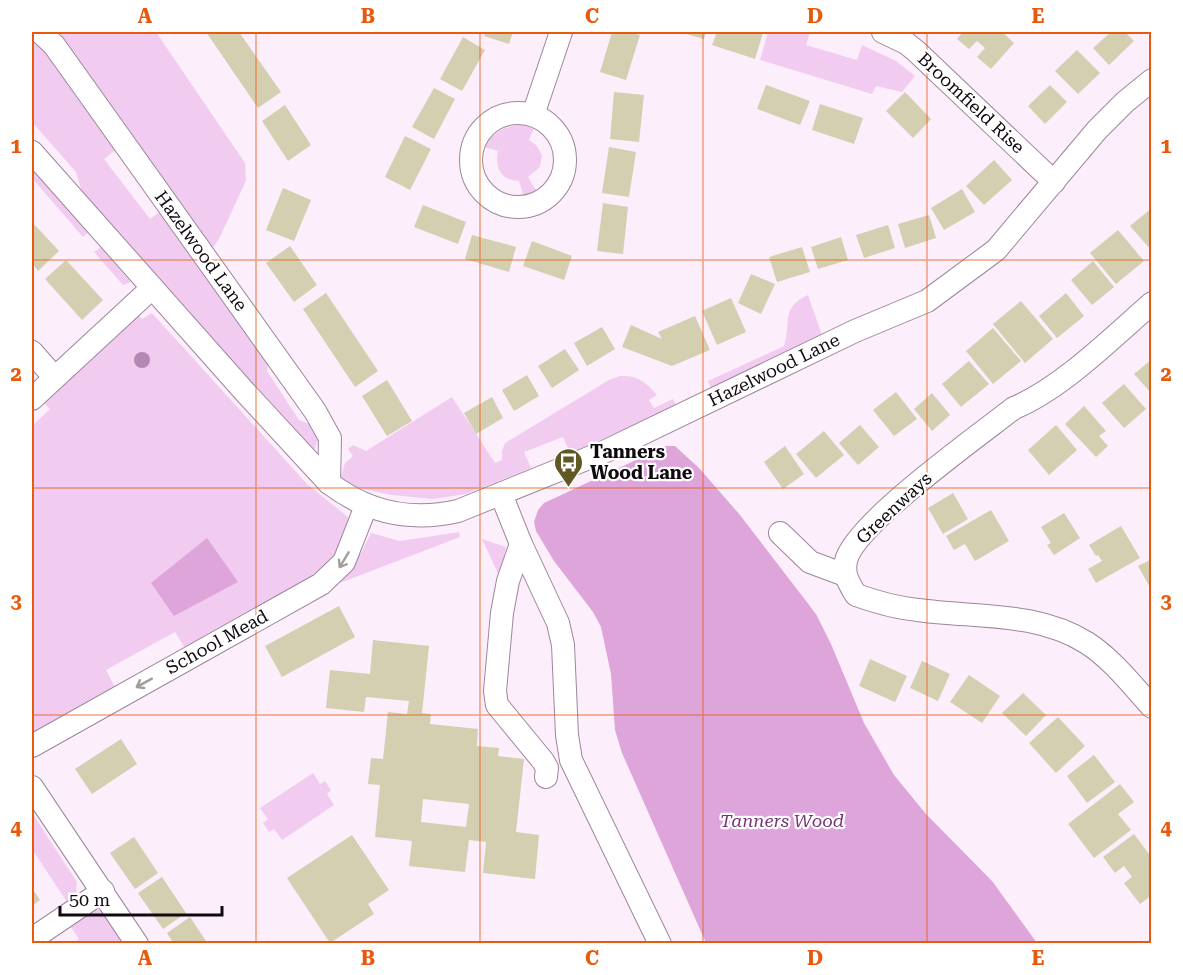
<svg xmlns="http://www.w3.org/2000/svg" width="1183" height="975" viewBox="0 0 1183 975" font-family="'Roboto Serif',serif">
  <rect width="100%" height="100%" fill="#fdeefc"/>
  <g fill="#f2ccf0">
    <polygon points="59,32 156,32 245,163 246,180 244,185 219,239 211,250"/>
    <polygon points="768,32 810,32 806,45 857,60 862,45 896,61 915,76 902,92 876,86 872,94 760,60"/>
    <polygon points="32,38 48,53 118,148 104,159 150,219 164,209 269,359 267,371 299,420 315,426 319,435 314,452 82,193 76,172 32,122"/>
    <path d="M520 125 534 128 529 140 536 145 542 155 540 167 528 177 537 192 524 197 519 181C500 180 495 168 498 151L484 147C494 133 503 126 520 125Z"/>
    <polygon points="32,166 89,232 83,237 32,178"/>
    <polygon points="101,247 131,282 123,285 94,252"/>
    <path d="M808 295 822 335 712 390 708 381 784 346C792 324 779 308 808 295Z"/>
    <path d="M152 313 307 484 348 517C344 542 333 562 312 575L314 580 186 650 175 632 106 670 116 689 32 736V426L50 409 43 402 138 315 142 319Z"/>
    <path d="M620 376C638 375 646 382 657 395L649 400 654 408 673 399 677 407 570 453 563 437 524 452 531 468 466 494 433 499 391 495 350 486 341 477 345 463 353 456 348 449 353 445 366 451 452 397 495 463 502 460V451L505 443 609 380Z"/>
    <polygon points="459,532 460,537 340,583 361,553 371,533 400,541"/>
    <polygon points="482,539 506,547 500,578"/>
    <polygon points="313,773 320,784 325,781 331,790 327,794 334,805 282,840 274,829 269,832 263,823 268,819 260,808"/>
    <polygon points="32,813 77,882 76,894 67,902 32,849"/>
    <polygon points="93,910 102,910 130,943 72,943 79,939 69,924"/>
  </g>
  <g fill="#dea5db">
    <polygon points="666,446 675,446 699,468 740,515 816,614 831,644 864,723 894,775 926,814 992,881 1037,943 706,943 622,753 615,730 611,674 601,627 593,612 554,561 536,531 534,522 538,510 544,503"/>
    <polygon points="207,538 238,582 174,616 151,583"/>
  </g>
  <g fill="#d4cfb1" fill-rule="evenodd">
    <polygon points="206,32 239,32 281,92 258,108"/>
    <polygon points="486,32 513,32 509,44 484,36"/>
    <polygon points="612,32 627,32 640,35 626,80 600,72"/>
    <polygon points="679,32 706,32 704,39"/>
    <polygon points="717,32 757,32 763,33 755,59 712,45"/>
    <polygon points="963,32 1002,32 1014,43 991,69 977,57 985,48 977,41 969,49 957,39"/>
    <polygon points="1111,32 1125,32 1134,41 1109,65 1093,48"/>
    <polygon points="463,37 485,50 462,91 440,79"/>
    <polygon points="1077,50 1100,73 1078,94 1055,71"/>
    <polygon points="766,85 810,101 800,125 757,109"/>
    <polygon points="1050,85 1067,102 1045,124 1028,106"/>
    <polygon points="434,88 455,99 434,139 412,127"/>
    <polygon points="614,92 644,95 639,142 610,139"/>
    <polygon points="905,92 931,119 913,138 886,111"/>
    <polygon points="820,104 863,118 854,144 812,130"/>
    <polygon points="285,105 311,145 288,161 262,121"/>
    <polygon points="405,136 431,149 410,190 385,177"/>
    <polygon points="609,147 636,152 629,197 602,193"/>
    <polygon points="994,160 1012,180 984,205 966,186"/>
    <polygon points="283,188 311,200 294,241 266,230"/>
    <polygon points="962,189 975,212 944,230 931,208"/>
    <polygon points="603,203 628,207 623,254 597,251"/>
    <polygon points="423,205 466,222 458,244 414,227"/>
    <polygon points="1152,208 1152,251 1130,226"/>
    <polygon points="929,215 936,238 905,248 898,224"/>
    <polygon points="32,222 59,251 38,271 32,263"/>
    <polygon points="888,225 895,248 864,258 856,235"/>
    <polygon points="1118,230 1144,261 1116,284 1090,253"/>
    <polygon points="472,235 516,247 509,272 465,259"/>
    <polygon points="841,237 848,260 818,269 811,247"/>
    <polygon points="532,241 572,256 564,280 523,266"/>
    <polygon points="290,246 317,285 294,302 266,263"/>
    <polygon points="802,247 810,272 777,282 769,257"/>
    <polygon points="66,260 103,300 82,320 45,279"/>
    <polygon points="1093,261 1114,287 1092,305 1071,280"/>
    <polygon points="751,274 775,284 761,314 738,303"/>
    <polygon points="326,293 378,371 355,387 303,309"/>
    <polygon points="1066,293 1084,316 1057,338 1039,316"/>
    <polygon points="731,298 746,332 717,345 702,311"/>
    <polygon points="1021,301 1053,339 1025,363 993,324"/>
    <polygon points="695,316 710,350 672,366 622,347 631,325 662,339 658,332"/>
    <polygon points="602,327 615,349 587,366 574,343"/>
    <polygon points="993,328 1021,361 993,384 966,351"/>
    <polygon points="565,349 579,370 552,388 538,366"/>
    <polygon points="1152,359 1152,394 1134,374"/>
    <polygon points="969,361 989,384 961,407 942,384"/>
    <polygon points="527,375 539,396 514,411 502,390"/>
    <polygon points="387,380 412,421 387,436 362,396"/>
    <polygon points="1124,384 1146,409 1124,428 1102,403"/>
    <polygon points="896,392 917,419 894,436 873,410"/>
    <polygon points="932,393 950,415 932,431 914,409"/>
    <polygon points="492,397 503,418 476,434 464,413"/>
    <polygon points="1084,406 1106,431 1099,436 1108,446 1096,457 1065,424"/>
    <polygon points="860,425 879,447 858,465 839,443"/>
    <polygon points="1056,425 1077,450 1049,475 1028,450"/>
    <polygon points="824,431 844,455 816,478 796,454"/>
    <polygon points="785,446 804,474 783,489 764,462"/>
    <polygon points="953,493 968,519 943,534 928,508"/>
    <polygon points="991,510 1009,541 975,561 965,544 954,550 946,536"/>
    <polygon points="1064,513 1080,538 1054,555 1047,545 1051,543 1041,527"/>
    <polygon points="1121,526 1140,558 1096,583 1088,569 1102,561 1098,555 1096,556 1089,545"/>
    <polygon points="1152,559 1152,591 1138,566"/>
    <polygon points="339,606 355,637 282,677 265,646"/>
    <path d="M373 640 429 646 422 713 431 714 430 724 478 729 477 746 499 748 498 756 524 759 516 832 539 835 535 879 483 873 486 842 469 840 465 872 409 866 412 841 375 837 380 785 368 784 371 758 383 759 388 712 407 714 409 701 366 697 364 712 326 708 330 670 370 674ZM423 799 469 804 466 827 421 822Z"/>
    <polygon points="870,659 907,676 895,702 859,686"/>
    <polygon points="922,661 950,674 938,701 910,688"/>
    <polygon points="969,675 1000,696 982,723 950,702"/>
    <polygon points="1023,693 1046,715 1026,736 1002,713"/>
    <polygon points="1058,717 1085,746 1056,773 1029,743"/>
    <polygon points="121,739 137,764 92,794 75,769"/>
    <polygon points="1094,755 1115,782 1087,803 1067,776"/>
    <polygon points="1120,784 1134,802 1118,814 1131,830 1094,858 1068,824"/>
    <polygon points="1134,834 1152,858 1152,895 1140,904 1124,883 1132,877 1124,866 1115,873 1103,857"/>
    <polygon points="352,835 389,890 368,904 374,914 330,943 287,878"/>
    <polygon points="134,837 158,873 135,889 110,853"/>
    <polygon points="162,877 186,913 163,929 138,893"/>
    <polygon points="32,888 40,900 32,906"/>
    <polygon points="190,917 208,944 174,944 167,933"/>
  </g>
  <g fill="none" stroke-linecap="round" stroke-linejoin="round">
    <defs>
      <g id="minor">
        <polyline points="40,32 54,45 315,411 330,438 329,483"/>
        <polyline points="883,32 906,43 916,51 1054,182"/>
        <circle cx="518" cy="160" r="47"/>
        <polyline points="533,115 561,32"/>
        <path d="M32 152 244 391 329 483C367 512 410 522 458 511L606 451 855 331 927 301 996 250 1097 130 1125 102 1152 80"/>
        <path d="M1152 303C1113 337 1061 389 1014 408 981 434 853 525 846 561 843 575 849 583 856 595 876 602 896 608 918 610 975 618 1036 611 1087 643 1112 659 1132 685 1152 707"/>
        <polyline points="32,352 54,377"/>
        <polyline points="32,399 152,288"/>
        <polyline points="501,494 521,544 558,623 563,645 567,735 571,760 660,944"/>
        <polyline points="780,533 810,562 845,575"/>
        <polyline points="521,544 508,581 502,613 495,691 497,705 543,761 547,768 546,777"/>
        <polyline points="32,746 321,584 344,562 366,506"/>
        <polyline points="32,787 137,944"/>
        <polyline points="32,939 103,891"/>
      </g>
    </defs>
    <use href="#minor" stroke="#9d869c" stroke-width="24"/>
    <use href="#minor" stroke="#fff" stroke-width="22"/>
  </g>
  <circle fill="#b388b2" cx="142" cy="360" r="8"/>
  <defs><path id="oneway-shaft" d="M-6 0H5M1.5-3L5.5 0L1.5 3" fill="none" stroke-width="1.6" stroke-linecap="round" stroke-linejoin="round" transform="scale(1.5)"/></defs>
  <g stroke="#a09d9f">
    <use href="#oneway-shaft" transform="translate(344 560) rotate(121)"/>
    <use href="#oneway-shaft" transform="translate(144 683) rotate(151)"/>
  </g>
  <path fill="none" stroke="#e8590c" stroke-width="1.5" stroke-opacity="0.55" d="M256 32V944M480 32V944M703 32V944M927 32V944M32 260H1152M32 488H1152M32 715H1152"/>
  <defs>
    <symbol id="bus-pin" viewBox="-11 -11 22 30"><path d="M0 17L-7.5 6A9.5 9.5 0 1 1 7.5 6Z" fill="#615723" stroke="#fff"/><path d="M-5-6H5V4H4V6H2V4H-2V6H-4V4H-5ZM-3.5-4V0h7V-4ZM-3.5 1.2v1.5H-2V1.2ZM2 1.2v1.5H3.5V1.2Z" fill="#fff"/></symbol>
  </defs>
  <g fill-rule="evenodd">
    <use href="#bus-pin" x="552" y="446" width="33" height="45"/>
  </g>
  <g text-anchor="middle" stroke-width="4.5" stroke-linejoin="round" paint-order="stroke">
    <g font-size="18" fill="#110910" stroke="#fff">
      <text transform="translate(971 103) rotate(43)" y="6">Broomfield Rise</text>
      <text transform="translate(201 251) rotate(54)" y="6">Hazelwood Lane</text>
      <text transform="translate(774 370) rotate(-26)" y="6">Hazelwood Lane</text>
      <text transform="translate(894 508) rotate(-43)" y="6">Greenways</text>
      <text transform="translate(217 642) rotate(-29)" y="6">School Mead</text>
    </g>
    <g font-size="18" font-weight="bold" fill="#110910" stroke="#fff" text-anchor="start">
      <text x="590" y="458">Tanners<tspan x="590" dy="21">Wood Lane</tspan></text>
    </g>
    <g font-size="18" font-style="italic" fill="#763476" stroke="#fff">
      <text x="782" y="827">Tanners Wood</text>
    </g>
  </g>
  <rect width="1183" height="975" fill="none" stroke="#ffffff" stroke-width="66"/>
  <path d="M60 906v9h162v-9" fill="none" stroke="#110910" stroke-width="3"/>
  <text x="69" y="906" font-size="18" fill="#110910" stroke="#ffffff" stroke-width="4.5" paint-order="stroke">50 m</text>
  <rect x="33" y="33" width="1117" height="909" fill="none" stroke="#e8590c" stroke-width="2"/>
  <g font-size="20" text-anchor="middle" font-weight="bold" fill="#e8590c">
    <text x="145" y="23">A</text>
    <text x="368" y="23">B</text>
    <text x="592" y="23">C</text>
    <text x="815" y="23">D</text>
    <text x="1038" y="23">E</text>
    <text x="16" y="153">1</text>
    <text x="1166" y="153">1</text>
    <text x="16" y="381">2</text>
    <text x="1166" y="381">2</text>
    <text x="16" y="608">3</text>
    <text x="1166" y="608">3</text>
    <text x="16" y="835">4</text>
    <text x="1166" y="835">4</text>
    <text x="145" y="965">A</text>
    <text x="368" y="965">B</text>
    <text x="592" y="965">C</text>
    <text x="815" y="965">D</text>
    <text x="1038" y="965">E</text>
  </g>
</svg>
